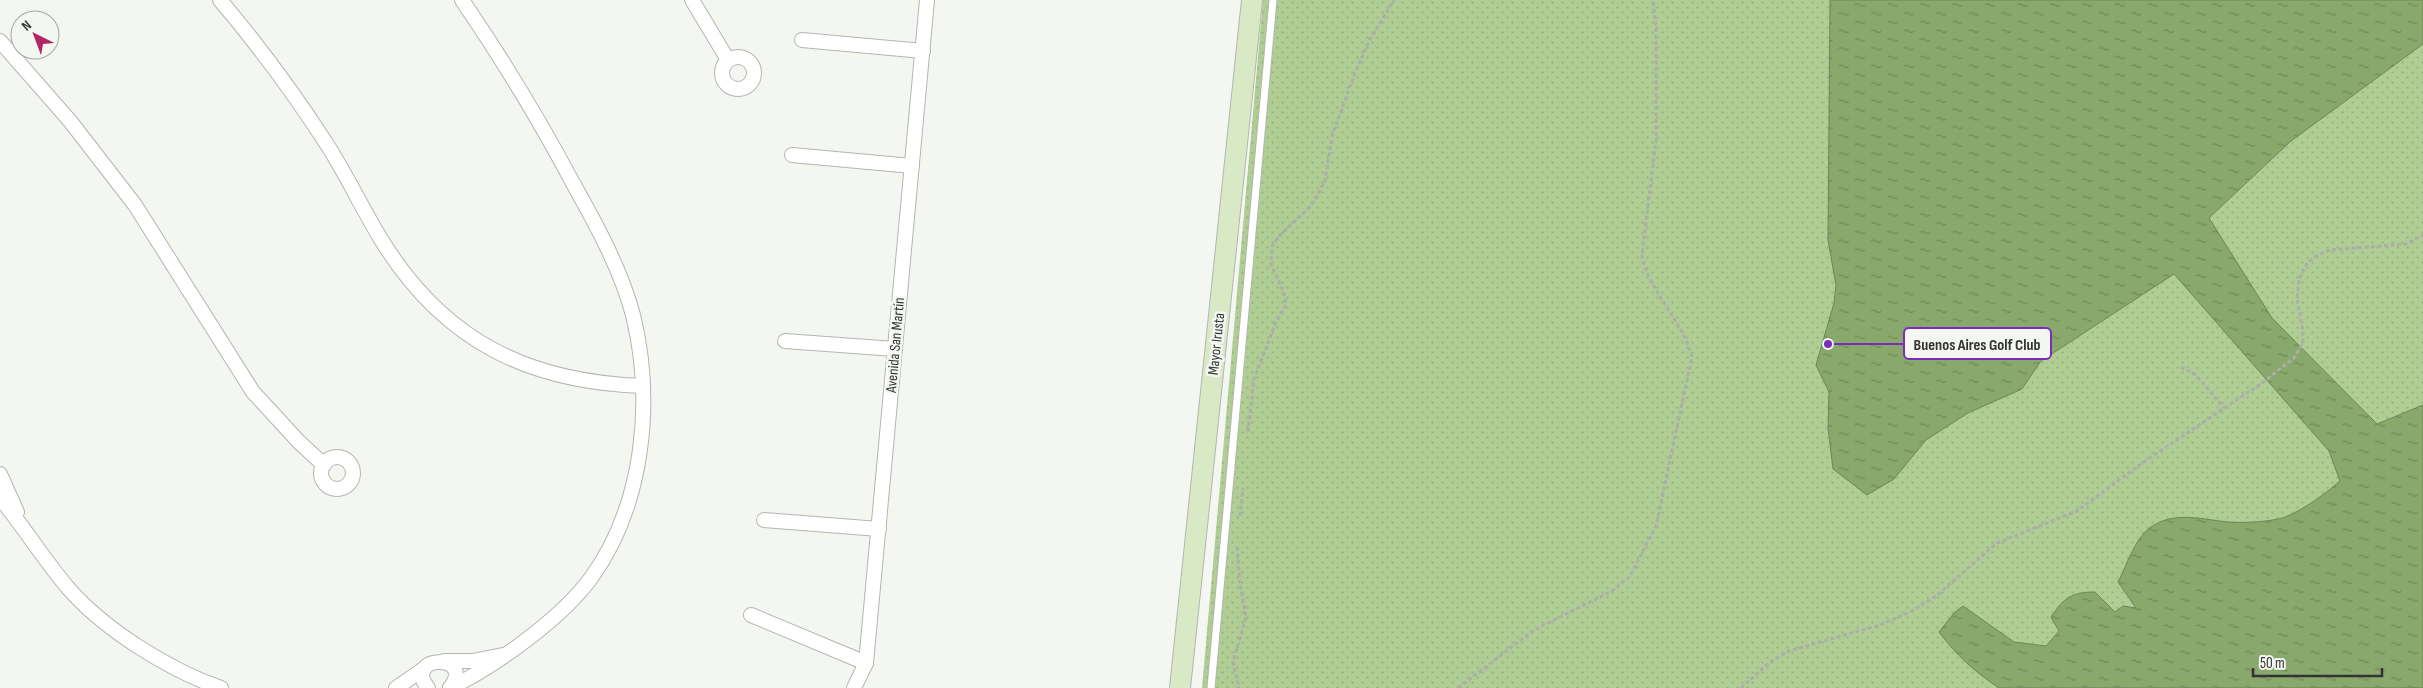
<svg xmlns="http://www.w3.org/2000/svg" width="2423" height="688" viewBox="0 0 2423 688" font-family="'Sofia Sans Condensed',sans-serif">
  <defs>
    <pattern id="grass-dots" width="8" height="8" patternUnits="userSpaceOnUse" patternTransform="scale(1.25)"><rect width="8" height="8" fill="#b0ce94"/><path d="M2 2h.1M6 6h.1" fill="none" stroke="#98b180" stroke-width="1.8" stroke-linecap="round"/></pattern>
    <pattern id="water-ripples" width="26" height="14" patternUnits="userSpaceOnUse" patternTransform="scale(1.25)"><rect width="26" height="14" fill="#89a86b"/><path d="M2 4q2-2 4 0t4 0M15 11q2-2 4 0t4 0" fill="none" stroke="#718959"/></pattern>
  </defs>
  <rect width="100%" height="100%" fill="#f3f6f1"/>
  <polygon fill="url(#grass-dots)" points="1263,0 2423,0 2423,688 1202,688"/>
  <path fill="url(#water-ripples)" stroke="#6f855a" d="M1830 0H2423V44L2291 141 2209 218 2272 318 2377 424 2423 405V688H1999C1975 672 1956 655 1939 632L1954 613 1963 606 2014 642 2046 646 2059 631 2051 617C2064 598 2071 592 2095 592L2115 612 2123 606 2136 608 2118 582C2128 563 2135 536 2154 525 2178 511 2204 520 2229 522 2245 523 2263 522 2278 519 2297 515 2325 494 2340 481L2329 451 2174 274 2041 361 2022 389 1968 413 1926 440 1894 479 1867 495 1833 469 1828 428 1829 392 1816 365 1834 303 1836 285 1828 240Z"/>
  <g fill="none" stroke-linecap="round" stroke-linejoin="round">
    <defs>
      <polyline id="lane" points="1211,688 1273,0"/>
      <g id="street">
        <path d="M220 0C259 46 295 95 328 146 347 176 363 210 382 241 444 341 528 382 643 386"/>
        <polyline points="692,0 728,60"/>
        <polyline points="802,40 923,51"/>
        <polyline points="0,41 70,121 135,205 253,392 299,442 324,465"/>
        <circle cx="738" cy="73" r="16"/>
        <polyline points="792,155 912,166"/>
        <polyline points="785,341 895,349"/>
        <circle cx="337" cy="473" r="16"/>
        <polyline points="0,474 17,512"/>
        <path d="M0 498C24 527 44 560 69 589 105 630 169 670 221 688"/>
        <polyline points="764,520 879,529"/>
        <polyline points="751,615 866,663"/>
        <polyline points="444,661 472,661 503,655"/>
        <polyline points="396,688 425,668"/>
        <path d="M428 688C401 654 477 653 450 688"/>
        <path d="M450 688C495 666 561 619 591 578 644 505 654 401 633 315 621 270 597 226 574 185 540 121 503 60 462 0"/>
        <polyline points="854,688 866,663 927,0"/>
      </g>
      <polyline id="secondary" points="1180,688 1252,0"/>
    </defs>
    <use href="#lane" stroke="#b3b6b1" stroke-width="9"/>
    <use href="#street" stroke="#b3b6b1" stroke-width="16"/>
    <use href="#secondary" stroke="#b3b6b1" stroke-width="22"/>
    <g stroke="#abaeaa" stroke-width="3" stroke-dasharray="4 2.5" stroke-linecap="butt">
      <polyline points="2181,367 2196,375 2224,408"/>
      <polyline points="1248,432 1254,379 1276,322 1286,304 1284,293 1271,264 1272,246 1281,234 1311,206 1325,181 1332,136 1355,73 1369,41 1394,0"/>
      <polyline points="1240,516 1243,488"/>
      <polyline points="1237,547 1240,583 1246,617 1233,662 1239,688"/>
      <path d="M1458 688 1534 630 1612 591 1630 576 1656 526 1692 357C1682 319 1649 292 1642 256L1656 140V27L1653 0"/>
      <polyline points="1741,688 1771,661 1789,651 1880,625 1912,611 1936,596 1997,543 2077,511 2138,466 2262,383 2294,358 2303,342 2303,332 2297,299 2299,279 2306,265 2314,257 2330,250 2406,244 2423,235"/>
    </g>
    <use href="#lane" stroke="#fff" stroke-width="7"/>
    <use href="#street" stroke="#fff" stroke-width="14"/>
    <use href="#secondary" stroke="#d9e9c5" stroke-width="20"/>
  </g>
  <g text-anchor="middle" stroke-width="5" stroke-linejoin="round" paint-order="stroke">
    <g font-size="15" fill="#323332" stroke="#f3f6f1">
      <text transform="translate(1216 344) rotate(-84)" y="5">Mayor Irusta</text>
      <text transform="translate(895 345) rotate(-85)" y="5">Avenida San Martín</text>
    </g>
  </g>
  <path fill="none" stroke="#7b2cbf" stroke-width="2" d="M1828 344L1904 344"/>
  <circle fill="#7b2cbf" stroke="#f3f6f1" stroke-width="2" cx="1828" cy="344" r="5"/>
  <rect fill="#f3f6f1" stroke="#7b2cbf" stroke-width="2" x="1904" y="328" width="147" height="31" rx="5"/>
  <g font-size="16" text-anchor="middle" font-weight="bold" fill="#323332">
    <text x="1977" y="350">Buenos Aires Golf Club</text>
  </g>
  <g transform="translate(35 35) rotate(318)"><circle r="24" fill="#f3f6f1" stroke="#a6a8a5"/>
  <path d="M0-4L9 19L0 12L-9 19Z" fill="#b02766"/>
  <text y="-8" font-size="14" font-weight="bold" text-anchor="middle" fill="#323332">N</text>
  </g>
  <path d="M2253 668v8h129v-8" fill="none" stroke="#323332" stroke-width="2.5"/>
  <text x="2260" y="668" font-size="15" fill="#323332" stroke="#f3f6f1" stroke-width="4" paint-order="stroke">50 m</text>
</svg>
